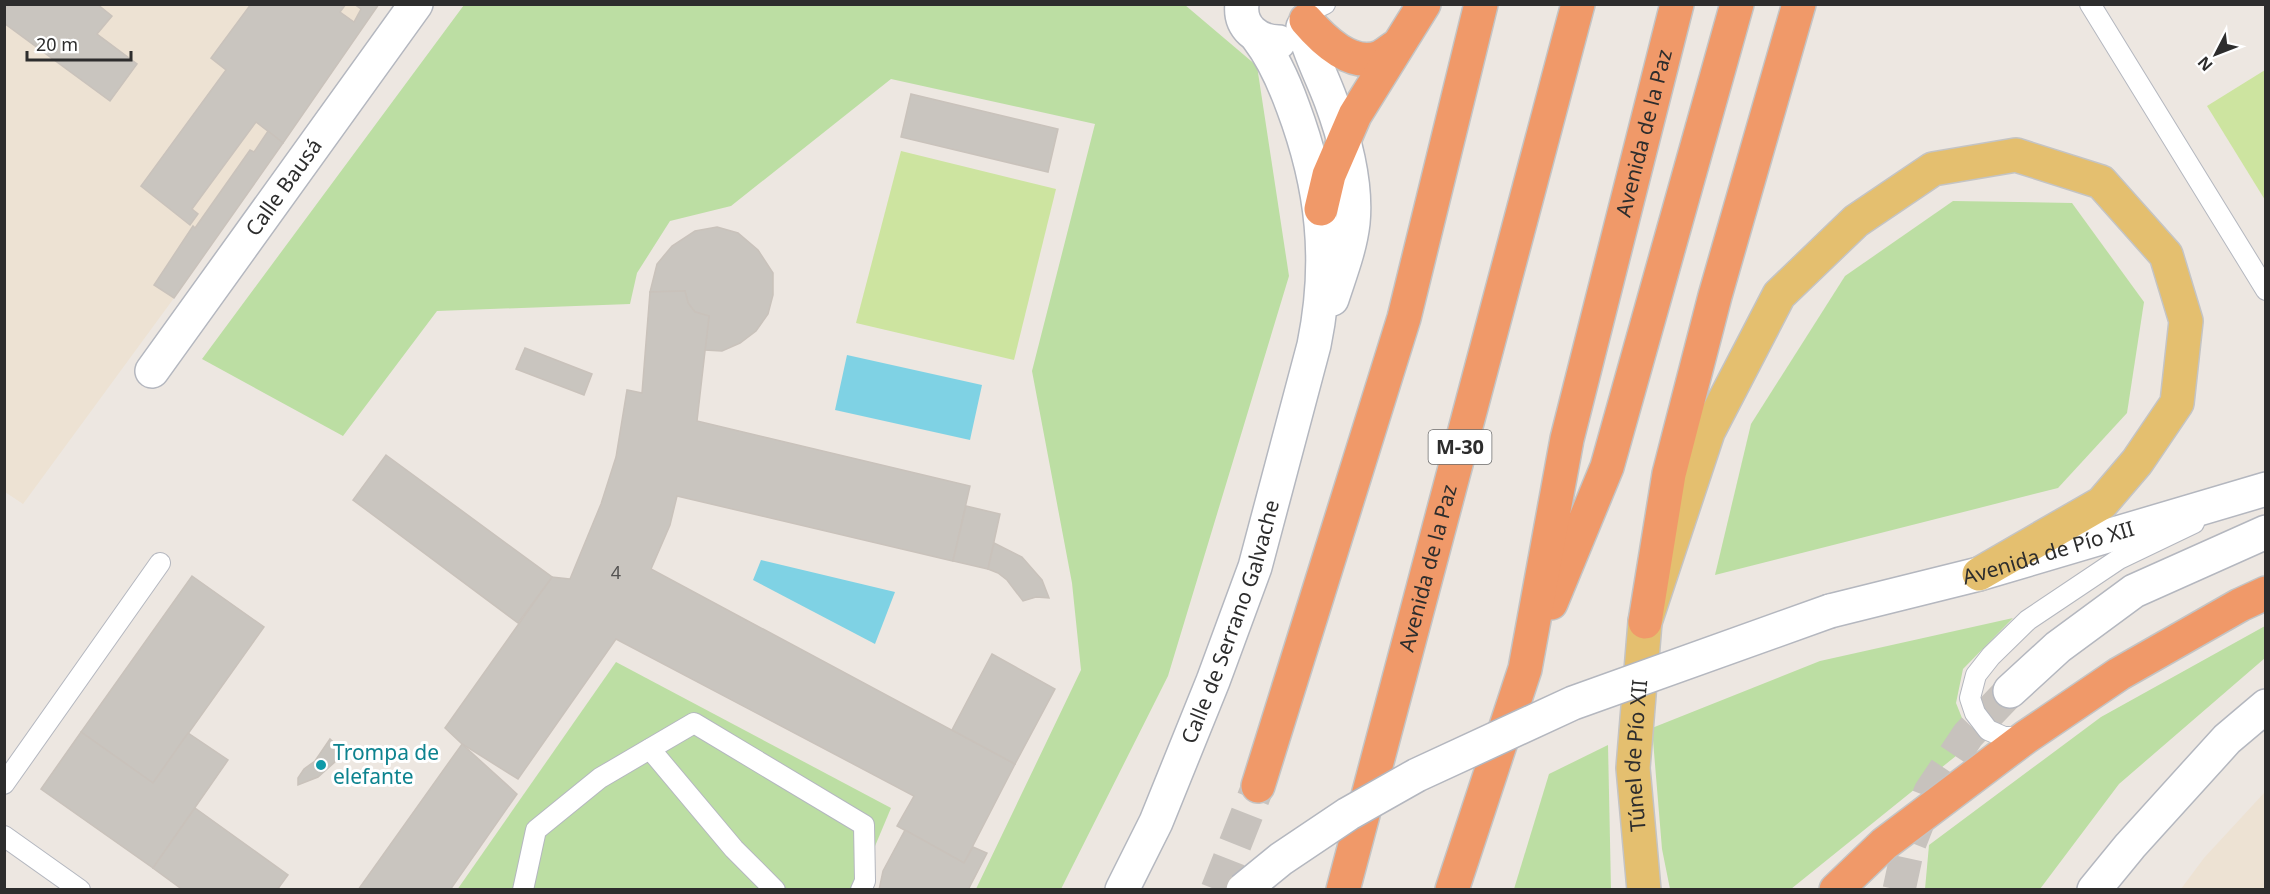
<svg xmlns="http://www.w3.org/2000/svg" width="2270" height="894" viewBox="0 0 2270 894" font-family="'Noto Sans',sans-serif">
  <rect width="100%" height="100%" fill="#ede7e1"/>
  <g fill="#ede2d3">
    <polygon points="5,5 379,5 174,298 23,504 5,492"/>
    <polygon points="2265,792 2265,889 2181,889 2204,858"/>
  </g>
  <g fill="#bcdea3">
    <polygon points="464,5 1185,5 1257,66 1289,276 1168,676 1061,889 976,889 1081,670 1072,583 1032,371 1095,124 891,79 731,206 670,221 637,273 630,304 437,311 343,436 202,359"/>
    <polygon points="1953,201 2072,203 2144,302 2127,413 2058,488 1715,575 1751,424 1845,276"/>
    <polygon points="2013,618 1963,669 1956,703 1972,743 1791,889 1670,889 1662,849 1652,728 1820,661"/>
    <polygon points="2265,626 2265,658 2119,784 2040,889 1925,889 1929,845 2101,717"/>
    <polygon points="616,662 891,808 857,889 457,890"/>
    <polygon points="1608,745 1611,889 1514,889 1549,774"/>
  </g>
  <g fill="#cde4a0">
    <polygon points="2265,70 2265,200 2207,106"/>
    <polygon points="901,151 1056,189 1014,360 856,323"/>
  </g>
  <g fill="#7fd2e4">
    <polygon points="847,355 982,385 970,440 835,410"/>
    <polygon points="761,560 895,592 875,644 753,580"/>
  </g>
  <g fill="#c9c5bf" stroke="#c9c2bb" stroke-width="1.5">
    <polygon points="4,4 97,4 112,16 97,34 137,64 110,101 4,23"/>
    <polygon points="251,4 346,4 340,12 354,22 361,9 354,4 379,4 283,143 256,122 192,209 198,214 190,225 141,186 226,70 211,58"/>
    <polygon points="911,94 1058,129 1048,172 901,137"/>
    <polygon points="268,131 283,143 174,298 154,285 193,226 195,228 250,150 254,152"/>
    <polygon points="717,227 738,233 758,250 773,273 773,295 768,314 756,331 740,343 722,351 705,350 709,316 695,312 688,303 685,291 650,292 657,264 672,246 695,231"/>
    <polygon points="685,291 688,303 695,312 709,316 697,421 970,486 953,561 677,496 670,525 651,569 1015,764 964,863 897,826 914,796 616,639 518,779 462,744 445,728 552,577 570,579 601,504 616,457 627,390 642,393 650,292"/>
    <polygon points="525,348 592,374 584,395 516,369"/>
    <polygon points="386,455 552,577 518,623 353,500"/>
    <polygon points="966,506 1000,514 988,569 953,561"/>
    <polygon points="994,543 1022,557 1042,580 1049,598 1036,597 1023,601 1007,580 998,573 988,569"/>
    <polygon points="192,576 264,627 153,783 81,732"/>
    <polygon points="992,654 1055,689 1015,764 952,730"/>
    <polygon points="81,732 153,783 188,733 228,760 153,868 41,789"/>
    <polygon points="330,739 345,753 318,777 298,785 298,778 304,769 315,761"/>
    <polygon points="462,744 517,794 450,890 358,890"/>
    <polygon points="195,808 288,875 277,890 183,890 153,868"/>
    <polygon points="905,830 964,863 973,847 987,853 968,890 879,890 883,871"/>
  </g>
  <g fill="none" stroke-linecap="round" stroke-linejoin="round">
    <polyline stroke="#c7c2bd" stroke-width="33" stroke-dasharray="33 16" stroke-linecap="butt" points="1899,890 1908,848 1930,792 1968,735 2010,691"/>
    <polyline stroke="#c7c2bd" stroke-width="33" stroke-dasharray="33 16" stroke-linecap="butt" points="1217,890 1258,786"/>
    <defs>
      <g id="lane">
        <polyline points="2090,4 2266,290"/>
        <polyline points="1308,12 1325,4"/>
        <polyline points="2026,737 2004,737 1988,730 1975,713 1970,698 1976,675 1991,656 2028,620 2119,559 2194,523"/>
        <polyline points="650,749 734,849 775,890"/>
        <polyline points="4,784 160,563"/>
        <polyline points="4,836 80,890"/>
        <polyline points="523,890 536,830 600,778 694,723 864,825 865,881 861,890"/>
      </g>
      <g id="street">
        <path id="s1" d="M152 371 416 4"/>
      </g>
      <g id="secondary">
        <path d="M1242 4C1239 27 1258 42 1279 42"/>
        <path d="M1303 27C1309 53 1322 76 1331 101 1345 139 1357 183 1353 223 1350 249 1340 274 1332 299"/>
        <path id="s2" d="M1830 611 1979 574 2266 489"/>
        <polyline points="2010,691 2058,647 2134,591 2266,532"/>
        <path id="s3" d="M1122 890 1156 822 1213 681 1255 567 1314 345C1331 262 1323 187 1293 107 1284 82 1274 59 1258 38"/>
        <polyline points="2094,890 2130,846 2227,739 2266,706"/>
      </g>
      <g id="primary">
        <path id="s4" d="M1644 890 1633 768 1645 622 1708 432 1779 295 1856 221 1933 169 2016 155 2101 182 2166 255 2186 321 2177 403 2137 462 2102 503 1979 574"/>
      </g>
      <g id="highway">
        <path d="M1306 20C1323 40 1352 68 1380 57 1386 54 1391 49 1397 46"/>
        <polyline points="1321,209 1329,175 1355,115 1424,4"/>
        <polyline points="1551,603 1607,467 1737,4"/>
        <polyline points="1645,622 1669,474 1715,296 1799,4"/>
        <polyline points="1258,786 1404,318 1481,4"/>
        <path id="s5" d="M1343 890 1578 4"/>
        <path id="s6" d="M1452 890 1525 669 1567 439 1677 4"/>
        <polyline points="1836,890 1884,844 2026,737 2119,674 2240,605 2266,593"/>
      </g>
    </defs>
    <use href="#lane" stroke="#b4b7bf" stroke-width="22"/>
    <use href="#street" stroke="#b4b7bf" stroke-width="36"/>
    <use href="#secondary" stroke="#b4b7bf" stroke-width="36"/>
    <use href="#primary" stroke="#c4c4c4" stroke-width="36"/>
    <use href="#highway" stroke="#c4c4c4" stroke-width="36"/>
    <use href="#lane" stroke="#fff" stroke-width="20"/>
    <use href="#street" stroke="#fff" stroke-width="33"/>
    <use href="#secondary" stroke="#fff" stroke-width="33"/>
    <use href="#primary" stroke="#e4bf6f" stroke-width="33"/>
    <use href="#highway" stroke="#f09969" stroke-width="33"/>
    <defs>
      <polyline id="secondary-bridge" points="1243,890 1281,859 1348,814 1417,775 1573,703 1830,611"/>
    </defs>
    <use href="#secondary-bridge" stroke="#b4b7bf" stroke-width="36" stroke-linecap="butt"/>
    <use href="#secondary-bridge" stroke="#fff" stroke-width="33"/>
  </g>
  <circle fill="#0f9aa8" stroke="#fff" stroke-width="2" cx="321" cy="765" r="6"/>
  <g text-anchor="middle" stroke-width="6" stroke-linejoin="round" paint-order="stroke">
    <g font-size="18" fill="#545352">
      <text x="616" y="579">4</text>
    </g>
    <rect fill="#fff" stroke="#6c6c6c" stroke-width="1.5" x="1428.5" y="430" width="63" height="34" rx="4.5"/>
    <g font-size="20" font-weight="bold" fill="#2d2d2d">
      <text x="1460" y="454">M-30</text>
    </g>
    <g font-size="21" fill="#2d2d2d" stroke="#fff">
      <text dy="7" stroke="none"><textPath href="#s6" startOffset="782">Avenida de la Paz</textPath></text>
      <text dy="7" stroke="none"><textPath href="#s1" startOffset="226">Calle Bausá</textPath></text>
      <text dy="7" stroke="none"><textPath href="#s2" startOffset="226">Avenida de Pío XII</textPath></text>
      <text dy="7" stroke="none"><textPath href="#s5" startOffset="333">Avenida de la Paz</textPath></text>
      <text dy="7" stroke="none"><textPath href="#s3" startOffset="290">Calle de Serrano Galvache</textPath></text>
      <text dy="7" stroke="none"><textPath href="#s4" startOffset="135">Túnel de Pío XII</textPath></text>
    </g>
    <g font-size="21" fill="#0d838f" stroke="#fff" text-anchor="start">
      <text x="333" y="760">Trompa de<tspan x="333" dy="24">elefante</tspan></text>
    </g>
  </g>
  <rect width="2270" height="894" fill="none" stroke="#2d2d2d" stroke-width="12"/>
  <g transform="translate(2216 54) rotate(228)" stroke="#ffffff" stroke-width="4.5" paint-order="stroke">
  <path d="M0-4.5L10 22L0 15L-10 22Z" fill="#2d2d2d"/>
  <text y="-9" font-size="16" font-weight="bold" text-anchor="middle" fill="#2d2d2d">N</text>
  </g>
  <path d="M27 51v9h104v-9" fill="none" stroke="#2d2d2d" stroke-width="3"/>
  <text x="36" y="51" font-size="18" fill="#2d2d2d" stroke="#ffffff" stroke-width="4.5" paint-order="stroke">20 m</text>
</svg>
